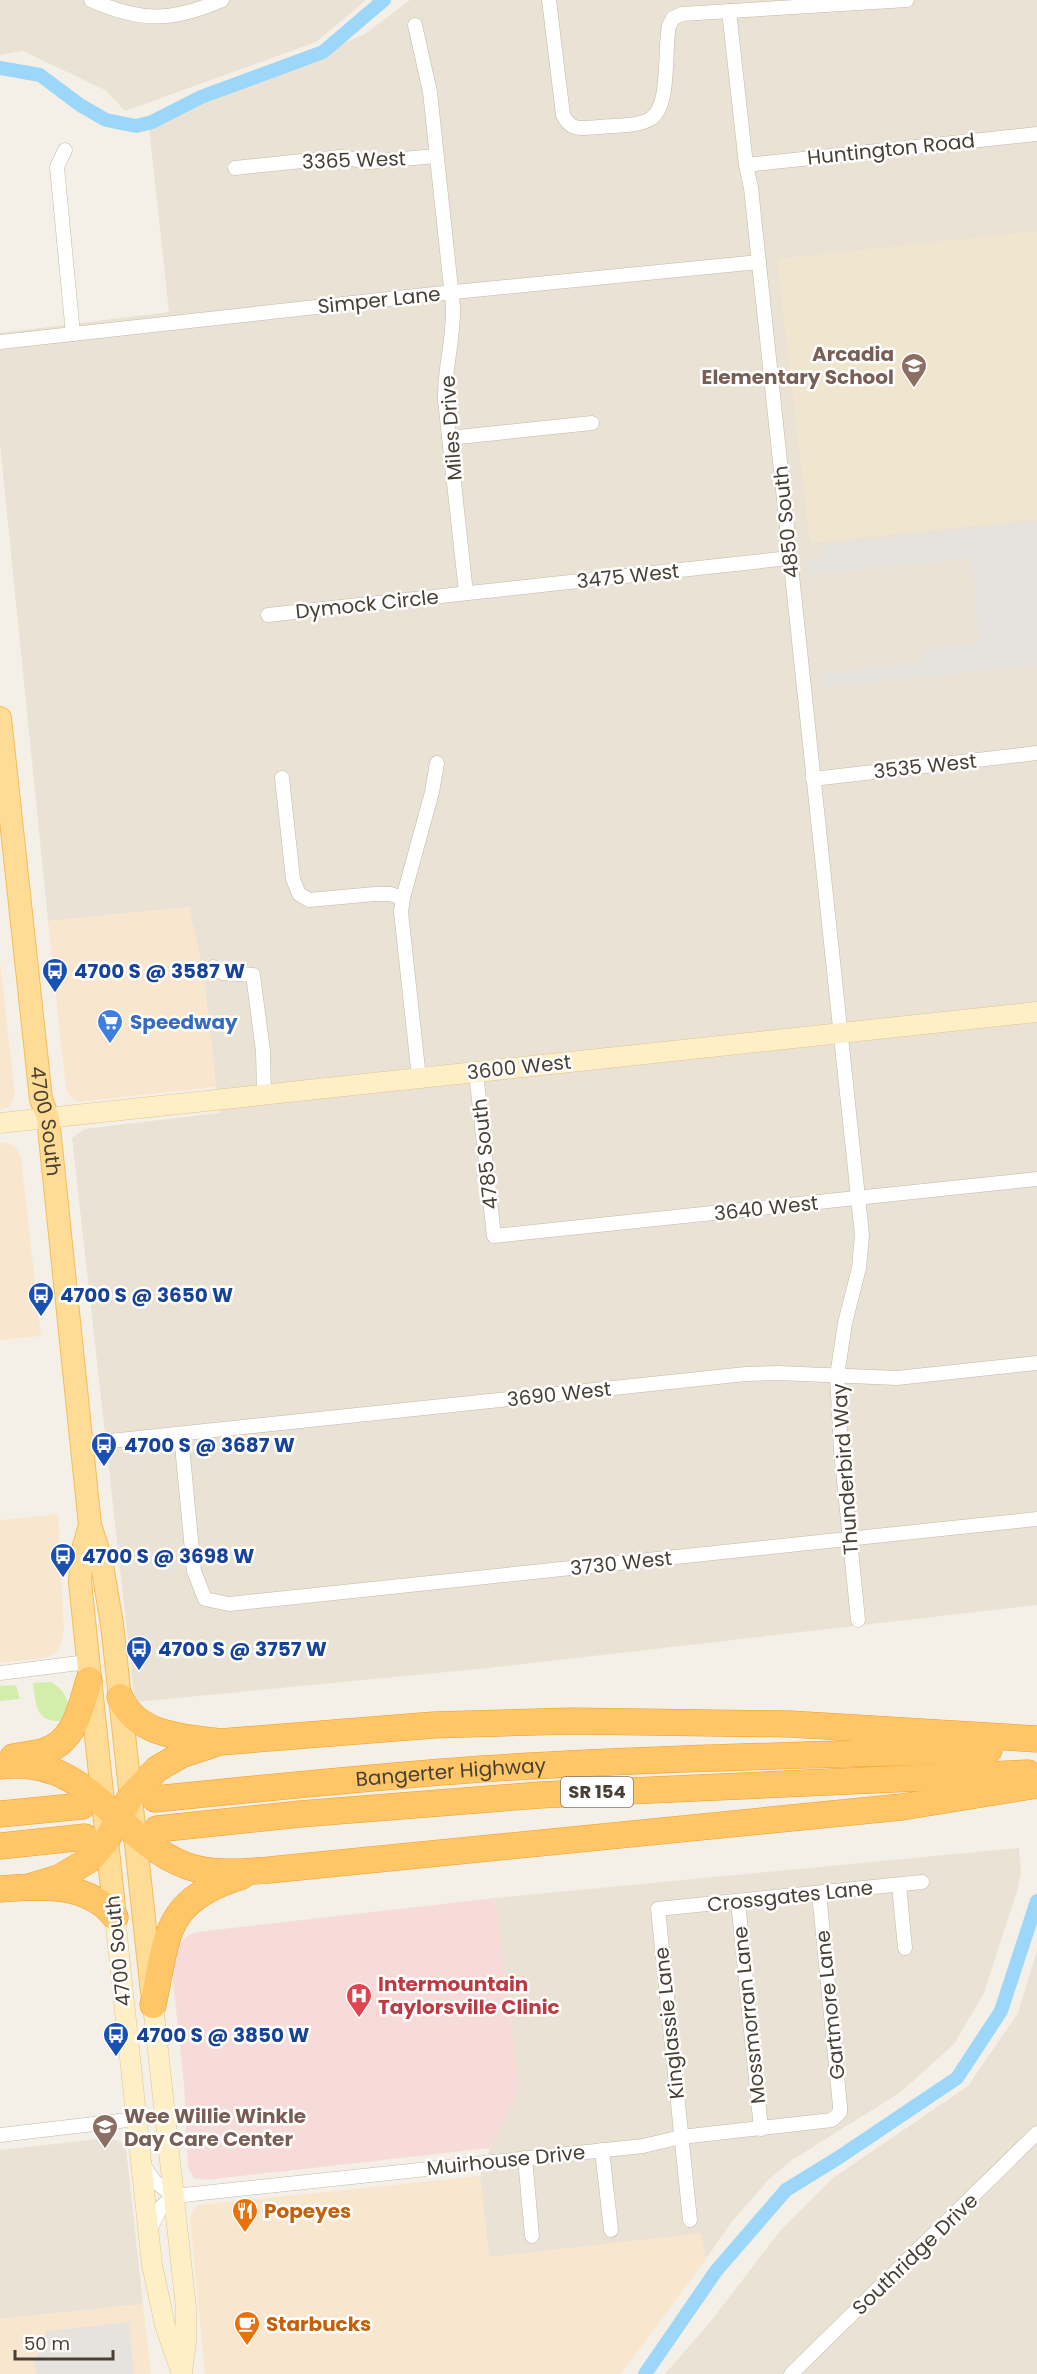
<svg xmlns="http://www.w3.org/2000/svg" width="1037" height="2374" viewBox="0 0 1037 2374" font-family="Poppins,sans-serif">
  <rect width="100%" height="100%" fill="#f5f0e7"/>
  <g fill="#eae2d4">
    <polygon points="0,0 366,0 316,42 125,111 105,90 23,51 0,55"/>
    <polygon points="410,0 1037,0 1037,1605 489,1668 135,1702 72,1138 84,1129 219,1113 203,970 189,907 48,921 0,444 0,333 169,312 149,127 365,34"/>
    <polygon points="1019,1848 1021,1872 1018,1888 984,1993 954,2044 901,2092 792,2160 769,2179 731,2223 706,2259 701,2234 489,2257 480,2176 490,2148 519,2089 495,1898"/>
    <polygon points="1037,1950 1037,2374 665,2374 711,2321 780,2231 833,2178 968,2086 1018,2013"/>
    <polygon points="108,2138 122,2142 126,2148 143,2304 0,2319 0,2150"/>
  </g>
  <g fill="#f9e6cf">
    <polygon points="189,907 203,970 216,1087 79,1102 73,1100 66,1090 48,921"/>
    <polygon points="0,962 15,1096 9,1107 0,1110"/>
    <polygon points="5,1142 15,1146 21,1157 41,1336 0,1340 0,1143"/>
    <polygon points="58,1514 64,1630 61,1645 55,1653 45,1658 0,1663 0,1520"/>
    <polygon points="480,2176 489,2257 701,2233 706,2259 621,2374 205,2374 190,2219 192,2212 198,2205"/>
    <polygon points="143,2304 151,2374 0,2374 0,2319"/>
  </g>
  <polygon fill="#f0e5cf" points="1037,231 1037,519 810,543 777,259"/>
  <polygon fill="#f7dbd9" points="495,1898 519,2089 490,2148 204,2180 194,2178 188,2167 184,2084 171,1962 174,1951 186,1937 196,1932 214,1930"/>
  <g fill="#d3eeab">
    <path d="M50 1682C67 1690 69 1703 70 1720 38 1725 36 1712 33 1683Z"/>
    <polygon points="16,1685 20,1699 0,1701 0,1686"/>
  </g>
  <g fill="#e6e3df">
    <polygon points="1037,522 1037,665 821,688 820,674 924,662 923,650 980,643 971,558 809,575 808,560 825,558 825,545"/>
    <polygon points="129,2322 134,2374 36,2374 34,2363 47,2331"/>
  </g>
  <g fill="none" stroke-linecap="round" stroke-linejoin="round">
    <g stroke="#9cd7f9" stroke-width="14">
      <polyline points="0,68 40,75 80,105 106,120 136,126 152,122 201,97 323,52 384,0"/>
      <polyline points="645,2374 716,2271 786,2190 838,2158 957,2078 1001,2011 1037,1901"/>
    </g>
    <defs>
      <g id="street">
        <path d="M91 0C141 22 171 22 222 0"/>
        <path d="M549 0 563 115C571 132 583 128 599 127 615 125 636 127 650 119 671 108 664 48 669 26L673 18 682 14 907 0"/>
        <polyline points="729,11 746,165 751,188 862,1235 859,1268 845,1323 837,1376 841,1450 858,1620"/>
        <path d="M415 25 430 92 453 307C454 339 444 369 445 400L466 593"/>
        <polyline points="65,150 57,167 73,334"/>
        <polyline points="746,165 1037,134"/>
        <polyline points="235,168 341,157 369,162 436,156"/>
        <polyline points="0,342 434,294 759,262"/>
        <polyline points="449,438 592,423"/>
        <polyline points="268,615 790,558"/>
        <polyline points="282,778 293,879 299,894 309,900 375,894 390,894 403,898"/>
        <polyline points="813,779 1037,753"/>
        <polyline points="213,967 223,973 253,975 263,1051 264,1094"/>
        <polyline points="476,1072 494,1236 1037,1179"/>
        <polyline points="419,1078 401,912 403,898 432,792 437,763"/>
        <polyline points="181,1435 194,1571 205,1599 229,1604 1037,1519"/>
        <polyline points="82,1444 746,1374 777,1373 897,1378 1037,1363"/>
        <polyline points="0,1673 87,1662"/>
        <polyline points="899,1885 905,1948"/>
        <polyline points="738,1901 761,2129"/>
        <polyline points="0,2135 136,2119"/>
        <polyline points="602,2150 611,2230"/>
        <polyline points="525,2158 532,2236"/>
        <polyline points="144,2166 154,2181 174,2196"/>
        <polyline points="690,2220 658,1909 922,1882"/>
        <polyline points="150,2229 161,2207 174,2196 643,2146 681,2137 832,2120 840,2112 840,2106 819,1893"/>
        <polyline points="791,2374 1037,2133"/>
      </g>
      <g id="secondary">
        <polyline points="0,1123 1037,1012"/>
        <polyline points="115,1917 152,2265 165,2325 182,2374"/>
        <polyline points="153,2005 186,2308 186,2342 182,2371"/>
      </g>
      <g id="primary">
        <path id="s1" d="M0 718 41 1099 48 1118 90 1525 101 1559 112 1624 152 1992"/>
        <polyline points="90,1525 82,1553 80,1582 115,1917"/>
      </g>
      <g id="highway">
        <path d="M120 1697C135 1734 180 1737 214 1741"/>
        <path d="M13 1757C23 1755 32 1754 42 1752 75 1743 80 1709 89 1680"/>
        <path d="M0 1766C93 1755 113 1839 187 1866 213 1875 242 1872 269 1870L902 1807 1037 1785"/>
        <path id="s2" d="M155 1799C263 1788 372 1777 481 1769 650 1758 820 1755 989 1750"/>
        <polyline points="0,1814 82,1806"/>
        <polyline points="157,1829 300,1814 540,1795 1028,1773"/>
        <polyline points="0,1846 85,1837"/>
        <polyline points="29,1887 59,1878 89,1860 106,1841 131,1796 157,1769 181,1755 220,1742 434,1725 572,1721 790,1724 1037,1739"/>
        <path d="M0 1889C38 1886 89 1882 115 1917"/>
        <path d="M153 2005C168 1935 163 1900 242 1876"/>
      </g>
    </defs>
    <use href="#street" stroke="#c2b8a8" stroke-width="15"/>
    <use href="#secondary" stroke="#dec693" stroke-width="21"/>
    <use href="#primary" stroke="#f2bd58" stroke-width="24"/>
    <use href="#highway" stroke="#ef9d26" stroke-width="27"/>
    <use href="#street" stroke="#fff" stroke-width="14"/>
    <use href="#secondary" stroke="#ffefc7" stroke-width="20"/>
    <use href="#primary" stroke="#ffdc96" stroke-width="22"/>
    <use href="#highway" stroke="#ffc668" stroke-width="26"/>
  </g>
  <defs>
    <symbol id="school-pin" viewBox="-11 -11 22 30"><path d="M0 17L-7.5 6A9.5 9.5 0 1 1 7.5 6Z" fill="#8d6e63" stroke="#fff"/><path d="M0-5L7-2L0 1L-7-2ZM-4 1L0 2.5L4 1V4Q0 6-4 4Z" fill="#fff"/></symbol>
    <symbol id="bus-pin" viewBox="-11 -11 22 30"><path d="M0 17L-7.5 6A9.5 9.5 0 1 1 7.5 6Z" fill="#1a4fb4" stroke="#fff"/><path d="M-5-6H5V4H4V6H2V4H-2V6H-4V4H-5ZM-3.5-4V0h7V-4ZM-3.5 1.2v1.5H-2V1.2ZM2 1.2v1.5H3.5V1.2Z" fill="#fff"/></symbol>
    <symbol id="supermarket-pin" viewBox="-11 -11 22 30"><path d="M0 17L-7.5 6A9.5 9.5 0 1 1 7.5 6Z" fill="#3f7fe0" stroke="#fff"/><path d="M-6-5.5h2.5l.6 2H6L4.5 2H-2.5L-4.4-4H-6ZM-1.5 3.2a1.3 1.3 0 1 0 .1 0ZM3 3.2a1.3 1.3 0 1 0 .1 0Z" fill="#fff"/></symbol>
    <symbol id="hospital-pin" viewBox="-11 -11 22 30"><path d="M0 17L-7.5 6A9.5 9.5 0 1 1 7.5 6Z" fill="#e0444e" stroke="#fff"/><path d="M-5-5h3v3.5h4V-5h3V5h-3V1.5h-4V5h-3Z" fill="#fff"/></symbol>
    <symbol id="restaurant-pin" viewBox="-11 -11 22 30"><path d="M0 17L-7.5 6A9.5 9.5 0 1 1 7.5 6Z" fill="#e8710a" stroke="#fff"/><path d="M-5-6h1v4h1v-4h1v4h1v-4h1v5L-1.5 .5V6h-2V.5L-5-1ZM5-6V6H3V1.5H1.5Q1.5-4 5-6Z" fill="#fff"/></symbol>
    <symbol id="cafe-pin" viewBox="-11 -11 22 30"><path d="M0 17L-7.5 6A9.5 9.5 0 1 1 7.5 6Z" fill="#e8710a" stroke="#fff"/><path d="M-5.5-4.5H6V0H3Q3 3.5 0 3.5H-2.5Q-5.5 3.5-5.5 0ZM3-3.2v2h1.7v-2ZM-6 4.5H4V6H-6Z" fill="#fff"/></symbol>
  </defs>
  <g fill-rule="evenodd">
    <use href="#school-pin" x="899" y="351" width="30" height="40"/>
    <use href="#bus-pin" x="40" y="956" width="30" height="40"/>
    <use href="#supermarket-pin" x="95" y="1007" width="30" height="40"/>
    <use href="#bus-pin" x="26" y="1280" width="30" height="40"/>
    <use href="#bus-pin" x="89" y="1430" width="30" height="40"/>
    <use href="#bus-pin" x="48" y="1541" width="30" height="40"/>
    <use href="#bus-pin" x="124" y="1634" width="30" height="40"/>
    <use href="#hospital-pin" x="344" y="1981" width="30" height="40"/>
    <use href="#bus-pin" x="101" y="2020" width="30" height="40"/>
    <use href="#school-pin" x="90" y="2112" width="30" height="40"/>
    <use href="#restaurant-pin" x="230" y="2196" width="30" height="40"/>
    <use href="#cafe-pin" x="232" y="2309" width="30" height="40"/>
  </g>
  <g text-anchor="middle" stroke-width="5" stroke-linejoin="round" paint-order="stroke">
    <rect fill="#fff" stroke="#807972" stroke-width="1.5" x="561" y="1777" width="72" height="30" rx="4.5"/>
    <g font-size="18" font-weight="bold" fill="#494035">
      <text x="597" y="1798">SR 154</text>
    </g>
    <g font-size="20" fill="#494035" stroke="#fff">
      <text transform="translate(891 149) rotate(-6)" y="7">Huntington Road</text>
      <text transform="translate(354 160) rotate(-2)" y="7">3365 West</text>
      <text transform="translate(379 300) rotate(-6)" y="7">Simper Lane</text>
      <text transform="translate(451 428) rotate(-94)" y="7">Miles Drive</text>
      <text transform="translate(786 522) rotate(-96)" y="7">4850 South</text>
      <text transform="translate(628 576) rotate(-6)" y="7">3475 West</text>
      <text transform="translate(367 604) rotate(-6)" y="7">Dymock Circle</text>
      <text transform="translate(925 766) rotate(-6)" y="7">3535 West</text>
      <text transform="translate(519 1067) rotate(-6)" y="7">3600 West</text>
      <text dy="7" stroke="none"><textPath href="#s1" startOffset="406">4700 South</textPath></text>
      <text transform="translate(485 1154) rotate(-96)" y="7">4785 South</text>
      <text transform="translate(766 1208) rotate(-6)" y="7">3640 West</text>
      <text transform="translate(559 1394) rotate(-6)" y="7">3690 West</text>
      <text transform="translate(845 1469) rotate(-94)" y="7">Thunderbird Way</text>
      <text transform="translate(621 1563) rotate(-6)" y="7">3730 West</text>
      <text dy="7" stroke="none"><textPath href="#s2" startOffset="297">Bangerter Highway</textPath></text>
      <text transform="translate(790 1896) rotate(-6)" y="7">Crossgates Lane</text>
      <text transform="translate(118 1951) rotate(-96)" y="7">4700 South</text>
      <text transform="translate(830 2005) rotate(-96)" y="7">Gartmore Lane</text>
      <text transform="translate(749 2015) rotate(-96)" y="7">Mossmorran Lane</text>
      <text transform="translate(669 2023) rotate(-96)" y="7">Kinglassie Lane</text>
      <text transform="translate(506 2160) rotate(-6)" y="7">Muirhouse Drive</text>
      <text transform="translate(915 2254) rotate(-44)" y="7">Southridge Drive</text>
    </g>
    <g font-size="20" font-weight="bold" fill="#785e54" stroke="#fff" text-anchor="end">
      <text x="894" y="361">Arcadia<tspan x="894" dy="23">Elementary School</tspan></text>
      <text x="124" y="2123" text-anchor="start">Wee Willie Winkle<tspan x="124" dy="23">Day Care Center</tspan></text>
    </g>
    <g font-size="20" font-weight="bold" fill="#164399" stroke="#fff" text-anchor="start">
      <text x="74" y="978">4700 S @ 3587 W</text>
      <text x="60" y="1302">4700 S @ 3650 W</text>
      <text x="124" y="1452">4700 S @ 3687 W</text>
      <text x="82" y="1563">4700 S @ 3698 W</text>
      <text x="158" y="1656">4700 S @ 3757 W</text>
      <text x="136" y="2042">4700 S @ 3850 W</text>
    </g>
    <g font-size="20" font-weight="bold" fill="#366cbe" stroke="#fff" text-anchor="start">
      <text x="130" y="1029">Speedway</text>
    </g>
    <g font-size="20" font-weight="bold" fill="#be3a42" stroke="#fff" text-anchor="start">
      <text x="378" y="1991">Intermountain<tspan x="378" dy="23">Taylorsville Clinic</tspan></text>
    </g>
    <g font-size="20" font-weight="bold" fill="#c56008" stroke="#fff" text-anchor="start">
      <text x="264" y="2218">Popeyes</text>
      <text x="266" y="2331">Starbucks</text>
    </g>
  </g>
  <path d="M15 2350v9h98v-9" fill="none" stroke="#494035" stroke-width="3"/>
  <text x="24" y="2350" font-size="18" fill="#494035" stroke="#ffffff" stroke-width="4.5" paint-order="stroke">50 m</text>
</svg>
